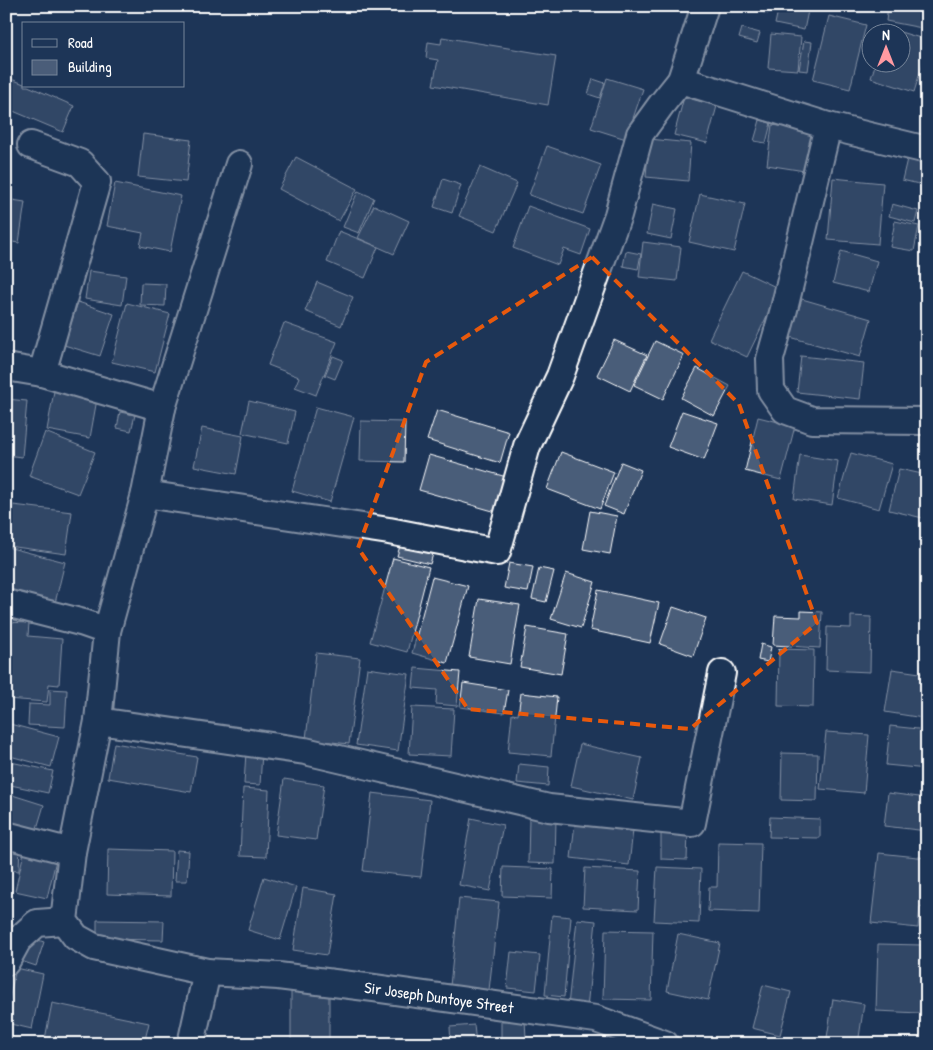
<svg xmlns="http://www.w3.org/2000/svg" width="933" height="1050" viewBox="0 0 933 1050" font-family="'Patrick Hand',sans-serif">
  <rect width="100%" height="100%" fill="#1d3557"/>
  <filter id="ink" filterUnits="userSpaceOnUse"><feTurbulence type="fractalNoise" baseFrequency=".02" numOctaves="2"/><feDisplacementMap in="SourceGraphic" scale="10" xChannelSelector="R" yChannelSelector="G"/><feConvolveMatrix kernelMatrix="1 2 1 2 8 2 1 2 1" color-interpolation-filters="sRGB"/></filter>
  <g filter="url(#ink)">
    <g fill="#4a5d79" stroke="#fff">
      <polygon points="737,6 770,6 768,14"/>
      <polygon points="779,6 809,6 804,30 775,24"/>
      <polygon points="888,6 920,6 920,11 927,12 927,29 886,21"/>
      <polygon points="829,16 866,25 850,89 813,80"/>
      <polygon points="742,28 760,33 757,43 739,38"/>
      <polygon points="887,28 927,40 927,50 914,92 871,78 876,62 900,62 900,32 885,32"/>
      <polygon points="771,34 801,37 798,70 768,68"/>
      <polygon points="442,37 556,56 548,105 433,85 438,60 426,58 428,42 441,44"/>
      <polygon points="804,41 812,42 808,71 799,70"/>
      <polygon points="6,77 24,84 24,86 28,86 74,106 63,132 6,108"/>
      <polygon points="607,78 643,89 626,139 591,128"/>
      <polygon points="593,79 605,83 600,98 588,94"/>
      <polygon points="684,97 717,106 707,143 674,135"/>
      <polygon points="760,120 771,123 766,143 754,141"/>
      <polygon points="772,125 817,131 811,172 767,165"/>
      <polygon points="143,134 191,140 186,182 138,177"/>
      <polygon points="649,139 691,143 688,181 646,177"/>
      <polygon points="547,146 601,165 583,214 529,195"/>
      <polygon points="296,157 357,189 339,221 279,189"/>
      <polygon points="907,159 927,165 927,186 902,180"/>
      <polygon points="480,167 517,183 496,231 459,216"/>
      <polygon points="833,178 883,183 878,244 828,240"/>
      <polygon points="443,179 461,185 452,213 434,207"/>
      <polygon points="115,183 181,196 170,252 140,246 143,233 107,226"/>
      <polygon points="358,191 374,198 359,233 343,227"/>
      <polygon points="700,194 745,204 734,252 689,242"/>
      <polygon points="6,199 25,202 19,243 6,241"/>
      <polygon points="653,204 677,209 671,239 647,234"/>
      <polygon points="892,204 918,211 915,223 889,216"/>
      <polygon points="374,205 409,221 394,254 358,238"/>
      <polygon points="528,206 590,229 581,255 564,249 558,265 513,248"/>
      <polygon points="895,221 919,226 914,251 890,247"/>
      <polygon points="339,231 378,247 365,278 327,262"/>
      <polygon points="643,242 681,247 677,281 639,277"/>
      <polygon points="626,251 641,254 638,269 623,266"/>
      <polygon points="841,251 877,261 869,292 833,283"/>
      <polygon points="89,271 126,276 122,305 85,299"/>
      <polygon points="742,271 780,289 747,357 709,339"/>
      <polygon points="317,282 353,297 341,326 305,311"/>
      <polygon points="141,283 166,284 165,306 140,305"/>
      <polygon points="802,299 871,319 860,357 790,337"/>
      <polygon points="78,302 114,314 100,356 64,345"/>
      <polygon points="127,303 170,314 155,372 112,362"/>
      <polygon points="284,323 337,342 316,395 295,387 299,377 268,365"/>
      <polygon points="614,340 647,355 630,391 597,375"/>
      <polygon points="655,341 684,355 663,399 634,385"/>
      <polygon points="333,356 343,360 335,379 325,375"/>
      <polygon points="801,356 864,363 860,399 797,392"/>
      <polygon points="697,368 730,386 714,416 681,398"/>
      <polygon points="54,391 97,399 90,438 47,430"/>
      <polygon points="6,399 27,401 22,457 6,455"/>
      <polygon points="249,401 295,412 288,443 242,433"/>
      <polygon points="316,407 354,417 330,502 292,491"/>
      <polygon points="437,410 509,432 500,463 427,440"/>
      <polygon points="682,411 718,423 704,460 668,447"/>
      <polygon points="120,412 135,415 131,431 117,428"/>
      <polygon points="758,417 795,426 781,480 745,471"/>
      <polygon points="361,421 405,422 404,462 360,461"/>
      <polygon points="202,428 243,436 236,474 194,466"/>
      <polygon points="45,432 95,452 78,494 29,476"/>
      <polygon points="561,452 614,472 600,509 547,489"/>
      <polygon points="851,453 892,464 879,509 838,498"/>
      <polygon points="429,455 510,478 500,513 419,490"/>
      <polygon points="800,455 838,461 832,505 794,499"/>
      <polygon points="621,462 641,470 624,514 604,506"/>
      <polygon points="899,469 927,475 927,519 889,510"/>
      <polygon points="13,505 72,512 66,554 8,546"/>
      <polygon points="590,511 617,516 610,554 583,549"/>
      <polygon points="400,546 433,554 430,564 397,556"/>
      <polygon points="7,547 65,562 55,603 6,591"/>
      <polygon points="393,558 429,567 407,652 370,642"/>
      <polygon points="509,563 533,567 528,592 504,588"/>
      <polygon points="539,568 554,571 546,602 532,599"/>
      <polygon points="566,573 595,582 581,628 551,619"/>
      <polygon points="432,577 468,586 447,663 412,653"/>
      <polygon points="598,590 659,603 650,643 590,630"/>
      <polygon points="479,599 520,605 510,664 469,657"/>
      <polygon points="673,607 706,618 693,656 660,644"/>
      <polygon points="801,611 822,612 820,648 773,645 775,616 801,617"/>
      <polygon points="851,616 871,617 870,672 826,670 827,627 851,628"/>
      <polygon points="6,622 29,623 28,636 62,639 59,685 49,684 47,702 6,699"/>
      <polygon points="527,627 568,634 561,674 520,667"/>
      <polygon points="761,644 771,647 768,662 758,660"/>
      <polygon points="779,649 814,650 813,707 778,706"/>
      <polygon points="316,653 360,658 349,744 306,739"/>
      <polygon points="367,668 409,674 398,751 356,745"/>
      <polygon points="415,668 460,672 457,706 436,704 437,690 413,688"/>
      <polygon points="892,669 927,674 927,697 923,718 885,712"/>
      <polygon points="463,683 508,690 504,713 460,707"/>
      <polygon points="50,689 67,690 65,727 28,725 29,704 50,705"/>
      <polygon points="521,693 557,697 551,756 508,752 512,714 518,715"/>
      <polygon points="412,707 454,709 451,756 409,754"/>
      <polygon points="6,723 59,737 51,767 6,755"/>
      <polygon points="890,726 927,730 927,769 886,765"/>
      <polygon points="826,732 869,735 864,793 820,789"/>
      <polygon points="114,743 197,757 191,792 108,778"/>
      <polygon points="580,744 642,758 633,800 571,786"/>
      <polygon points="246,752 262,752 260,785 244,784"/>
      <polygon points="782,753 818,754 817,801 781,800"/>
      <polygon points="6,761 53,771 48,793 6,784"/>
      <polygon points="519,764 549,767 548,786 517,783"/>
      <polygon points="284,779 324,785 316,840 276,835"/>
      <polygon points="243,788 269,790 266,857 240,856"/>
      <polygon points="6,793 44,805 35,835 6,826"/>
      <polygon points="372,793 430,800 421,877 363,871"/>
      <polygon points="888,793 927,798 927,831 884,826"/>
      <polygon points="529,817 556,818 555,864 528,863"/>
      <polygon points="770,817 820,819 820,838 769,837"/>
      <polygon points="471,818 503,825 490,891 459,885"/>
      <polygon points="575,823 633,830 629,865 571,858"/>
      <polygon points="661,830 688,830 687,860 661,859"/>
      <polygon points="6,842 20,843 19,871 6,870"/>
      <polygon points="718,842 761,843 759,913 708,911 709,887 717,887"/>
      <polygon points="25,848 57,856 47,898 15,891"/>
      <polygon points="108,849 172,851 171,896 107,894"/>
      <polygon points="177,850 189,851 187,881 175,881"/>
      <polygon points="879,853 927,858 927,908 920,907 918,928 871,923"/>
      <polygon points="503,867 553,869 552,898 502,896"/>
      <polygon points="657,867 701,869 699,923 654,921"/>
      <polygon points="585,868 640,871 638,910 583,907"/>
      <polygon points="264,877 296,887 280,940 248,930"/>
      <polygon points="303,888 337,894 327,955 293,950"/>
      <polygon points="459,898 499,902 489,990 450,986"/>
      <polygon points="552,915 571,917 564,997 545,995"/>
      <polygon points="577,919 596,921 587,1008 568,1006"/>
      <polygon points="97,920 164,921 163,940 97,939"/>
      <polygon points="605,930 653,931 651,1000 603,999"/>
      <polygon points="678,934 720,943 708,1000 667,991"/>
      <polygon points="26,936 44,942 36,966 18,960"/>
      <polygon points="878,944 922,945 920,1013 876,1011"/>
      <polygon points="511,952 540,955 536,991 507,988"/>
      <polygon points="16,968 43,974 32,1029 6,1023 6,1014"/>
      <polygon points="763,985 791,992 780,1035 752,1028"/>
      <polygon points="291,986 329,987 329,1044 291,1044"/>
      <polygon points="833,999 864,1004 858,1044 826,1044"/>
      <polygon points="52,1003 149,1023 144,1044 70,1044 45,1039"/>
      <polygon points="525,1020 526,1038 524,1038 524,1044 501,1044 501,1021"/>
      <polygon points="474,1025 476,1044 451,1044 450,1027"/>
    </g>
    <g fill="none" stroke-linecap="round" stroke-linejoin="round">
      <defs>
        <g id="street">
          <polyline points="681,80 828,126 927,150"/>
          <polyline points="828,126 784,309 770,359 771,390 785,410 812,420 927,421"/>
          <polyline points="31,145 80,163 97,182 42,373"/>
          <path id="s1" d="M239 164 162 408 145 494 107 631 98 721 72 852 64 921 76 937 94 947 207 972 278 976 374 988 596 1019 665 1044"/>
          <polyline points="6,367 42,373 162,408"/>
          <polyline points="145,494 389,531 497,552 527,446 560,376 618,215 640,134 661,105 681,80 705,6"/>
          <polyline points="6,603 84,623 107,631"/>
          <polyline points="98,721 305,751 549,808 692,823 722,673"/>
          <polyline points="6,835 72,852"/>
          <polyline points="6,962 18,940 37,923 64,921"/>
          <polyline points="191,1044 207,972"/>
        </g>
      </defs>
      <use href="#street" stroke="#fff" stroke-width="30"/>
      <use href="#street" stroke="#1d3557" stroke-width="26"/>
    </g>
  </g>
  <path d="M0 0H933V1050H0ZM592 257 739 404 817 623 690 729 468 709 358 548 426 362Z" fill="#1d3557" fill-opacity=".55" fill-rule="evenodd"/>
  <path fill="none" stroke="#e8590c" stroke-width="4" stroke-dasharray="10 6" stroke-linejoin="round" d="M592 257 739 404 817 623 690 729 468 709 358 548 426 362Z"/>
  <g text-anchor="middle" stroke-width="4.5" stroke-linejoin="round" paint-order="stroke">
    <g font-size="16" fill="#fff" stroke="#1d3557">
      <text dy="6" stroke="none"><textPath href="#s1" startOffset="1169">Sir Joseph Duntoye Street</textPath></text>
    </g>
  </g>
  <rect width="933" height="1050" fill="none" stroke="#1d3557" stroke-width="25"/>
  <rect x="12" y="12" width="908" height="1025" fill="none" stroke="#fff" stroke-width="2" filter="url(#ink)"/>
  <rect x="22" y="22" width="162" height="65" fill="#1d3557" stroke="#77869a"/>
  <rect x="32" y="39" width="25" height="8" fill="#1d3557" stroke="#77869a"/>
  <text x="68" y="48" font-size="15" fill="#ffffff">Road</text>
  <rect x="32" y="60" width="25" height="15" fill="#4a5d79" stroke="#77869a"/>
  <text x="68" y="72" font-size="15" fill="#ffffff">Building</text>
  <g transform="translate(886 48)"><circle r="24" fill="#1d3557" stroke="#77869a"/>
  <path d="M0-4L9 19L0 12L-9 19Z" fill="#ff9aa2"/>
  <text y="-8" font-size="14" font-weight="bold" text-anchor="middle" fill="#ffffff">N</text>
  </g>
</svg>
